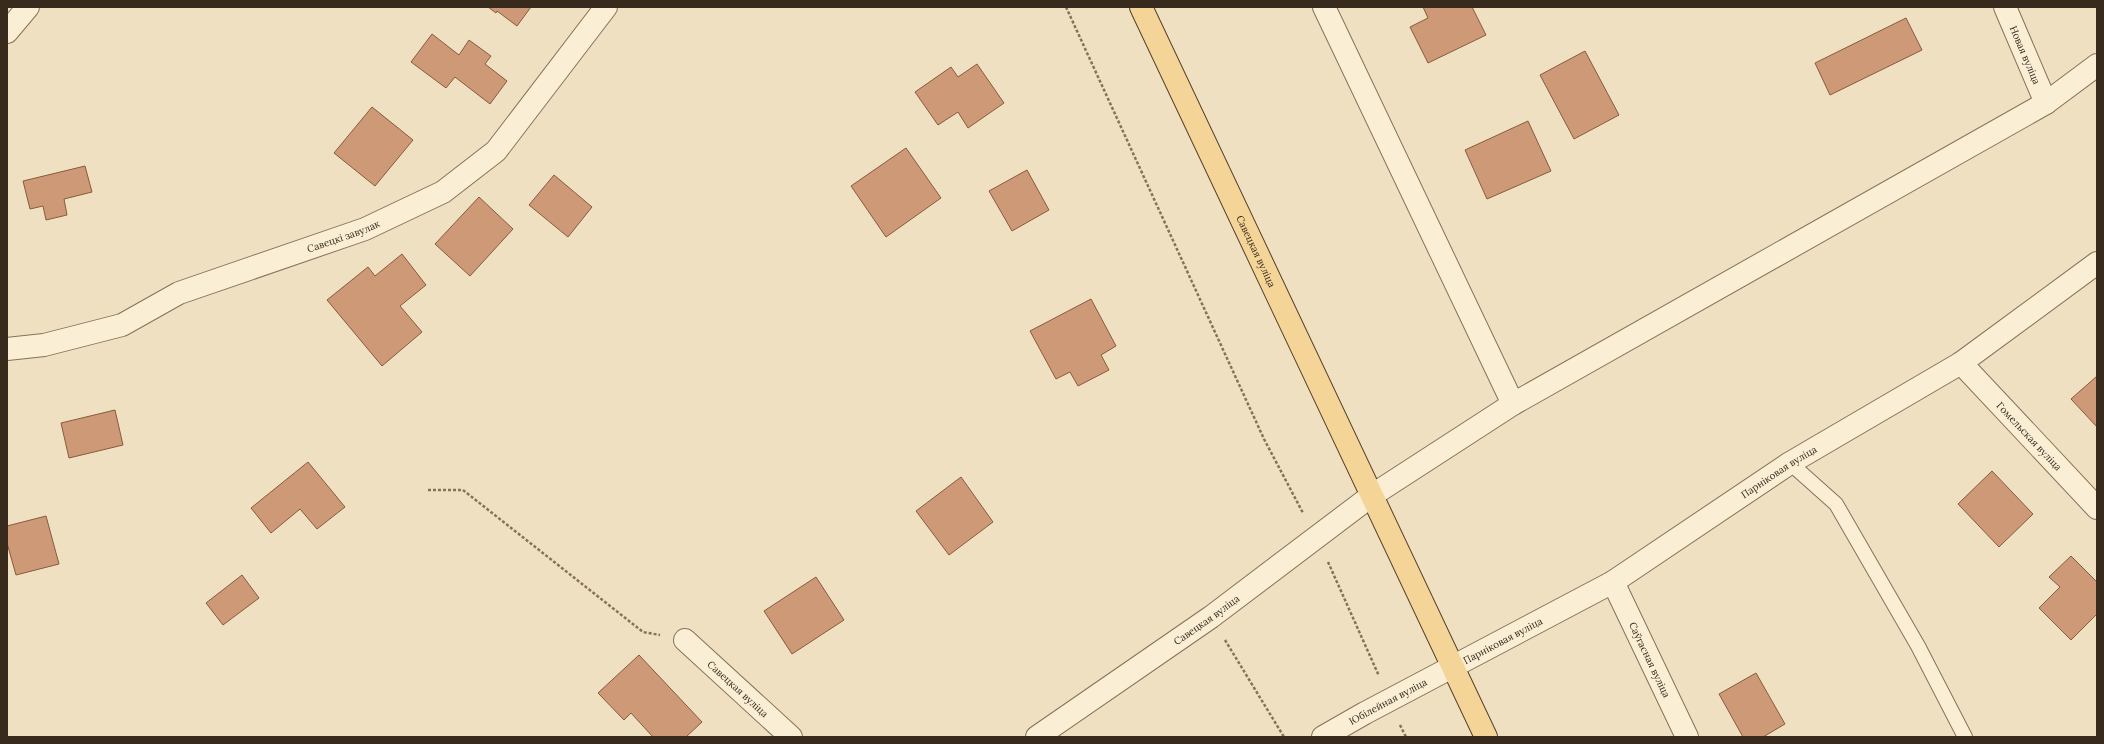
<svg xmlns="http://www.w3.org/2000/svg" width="2104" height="744" viewBox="0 0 2104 744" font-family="Lora,serif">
  <rect width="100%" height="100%" fill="#efe0c1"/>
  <g fill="#ce9976" stroke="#895a3d">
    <polygon points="488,7 531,7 517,26 497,11 496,13"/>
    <polygon points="1423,7 1472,7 1486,35 1428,63 1410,27 1428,18"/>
    <polygon points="1906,18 1922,50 1830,95 1815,63"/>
    <polygon points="432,34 459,55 469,40 491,56 485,64 507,81 490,104 455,77 446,88 411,62"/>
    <polygon points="1585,51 1619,115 1574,139 1540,75"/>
    <polygon points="977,64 1004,103 968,128 958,112 938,125 915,92 951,67 958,77"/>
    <polygon points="372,107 413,140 375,186 334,153"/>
    <polygon points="1528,121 1551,171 1487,199 1465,150"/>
    <polygon points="906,148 941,198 886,237 851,186"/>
    <polygon points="85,166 92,192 64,199 67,215 46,220 43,206 30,209 23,181"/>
    <polygon points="1027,170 1049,210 1012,231 989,191"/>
    <polygon points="554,175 592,207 568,237 529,205"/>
    <polygon points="479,197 513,229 470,276 435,244"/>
    <polygon points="402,254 426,285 400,306 422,332 382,366 327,300 368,267 375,276"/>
    <polygon points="1091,299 1116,346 1101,355 1109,370 1078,386 1070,372 1056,379 1030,331"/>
    <polygon points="2097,376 2097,427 2071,399"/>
    <polygon points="115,410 123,445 69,458 61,423"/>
    <polygon points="308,462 345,507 317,529 300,509 271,533 251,508"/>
    <polygon points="1992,471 2033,514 1999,547 1958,504"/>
    <polygon points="961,477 993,522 949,555 916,511"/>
    <polygon points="46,516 59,564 16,575 7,543 7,526"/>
    <polygon points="2071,556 2097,582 2097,614 2071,640 2039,608 2060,587 2049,577"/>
    <polygon points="242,575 259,598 223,625 206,603"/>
    <polygon points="816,577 844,620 792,654 764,611"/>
    <polygon points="639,655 702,722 686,737 653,737 631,713 624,720 598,693"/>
    <polygon points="1756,673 1785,724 1763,737 1743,737 1719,694"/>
  </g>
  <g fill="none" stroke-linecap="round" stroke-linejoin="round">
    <defs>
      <polyline id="service" points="1790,463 1836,504 1918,646 1965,737"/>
      <g id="minor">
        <polyline points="1324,7 1513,404"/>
        <path id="s1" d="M2005 7 2046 103"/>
        <polyline points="7,32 28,7"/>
        <path id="s2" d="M7 349 44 345 122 325 179 293 365 229 443 192 496 151 606 7"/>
        <path id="s3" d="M1961 363 2097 508"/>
        <path id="s4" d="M1613 582 1687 737"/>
        <path id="s5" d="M685 640 791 737"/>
        <path id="s6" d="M1037 737 1211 617 1371 496 1513 404 2046 103 2097 65"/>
        <path id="s7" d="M1323 737 1365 713 1613 582 1790 463 1961 363 2097 263"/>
      </g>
      <g id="primary">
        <path id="s8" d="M1141 7 1486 737"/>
      </g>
    </defs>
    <use href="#service" stroke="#897158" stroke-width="16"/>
    <use href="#minor" stroke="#897158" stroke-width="24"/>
    <use href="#primary" stroke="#563f2c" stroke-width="24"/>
    <g stroke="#897158" stroke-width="2.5" stroke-dasharray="3 2" stroke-linecap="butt">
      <polyline points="1066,7 1264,439 1303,513"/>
      <polyline points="428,490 463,490 643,632 660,635"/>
      <polyline points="1328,562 1379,676"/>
      <polyline points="1225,640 1284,737"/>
      <polyline points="1400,725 1406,737"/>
    </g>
    <use href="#service" stroke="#faeed4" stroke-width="14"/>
    <use href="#minor" stroke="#faeed4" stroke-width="22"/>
    <use href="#primary" stroke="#f4d597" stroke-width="22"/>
  </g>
  <g text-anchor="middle" stroke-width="3" stroke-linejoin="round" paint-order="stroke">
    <g font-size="10" fill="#382a1d" stroke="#f6ebd1">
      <text dy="4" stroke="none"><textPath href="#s1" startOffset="52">Новая вуліца</textPath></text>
      <text dy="4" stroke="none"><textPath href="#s2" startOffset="357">Савецкі завулак</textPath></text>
      <text dy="4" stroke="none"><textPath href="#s8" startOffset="270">Савецкая вуліца</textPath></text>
      <text dy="4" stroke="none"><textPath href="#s3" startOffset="100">Гомельская вуліца</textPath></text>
      <text dy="4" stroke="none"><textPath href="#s7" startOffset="528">Парніковая вуліца</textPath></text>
      <text dy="4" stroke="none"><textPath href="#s6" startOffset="206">Савецкая вуліца</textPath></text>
      <text dy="4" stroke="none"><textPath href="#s7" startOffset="204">Парніковая вуліца</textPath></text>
      <text dy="4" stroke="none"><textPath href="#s4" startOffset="86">Саўгасная вуліца</textPath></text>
      <text dy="4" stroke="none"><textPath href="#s5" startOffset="72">Савецкая вуліца</textPath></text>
      <text dy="4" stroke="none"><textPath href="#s7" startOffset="74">Юбілейная вуліца</textPath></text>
    </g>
  </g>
  <rect width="2104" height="744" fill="none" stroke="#382a1d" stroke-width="16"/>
</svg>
